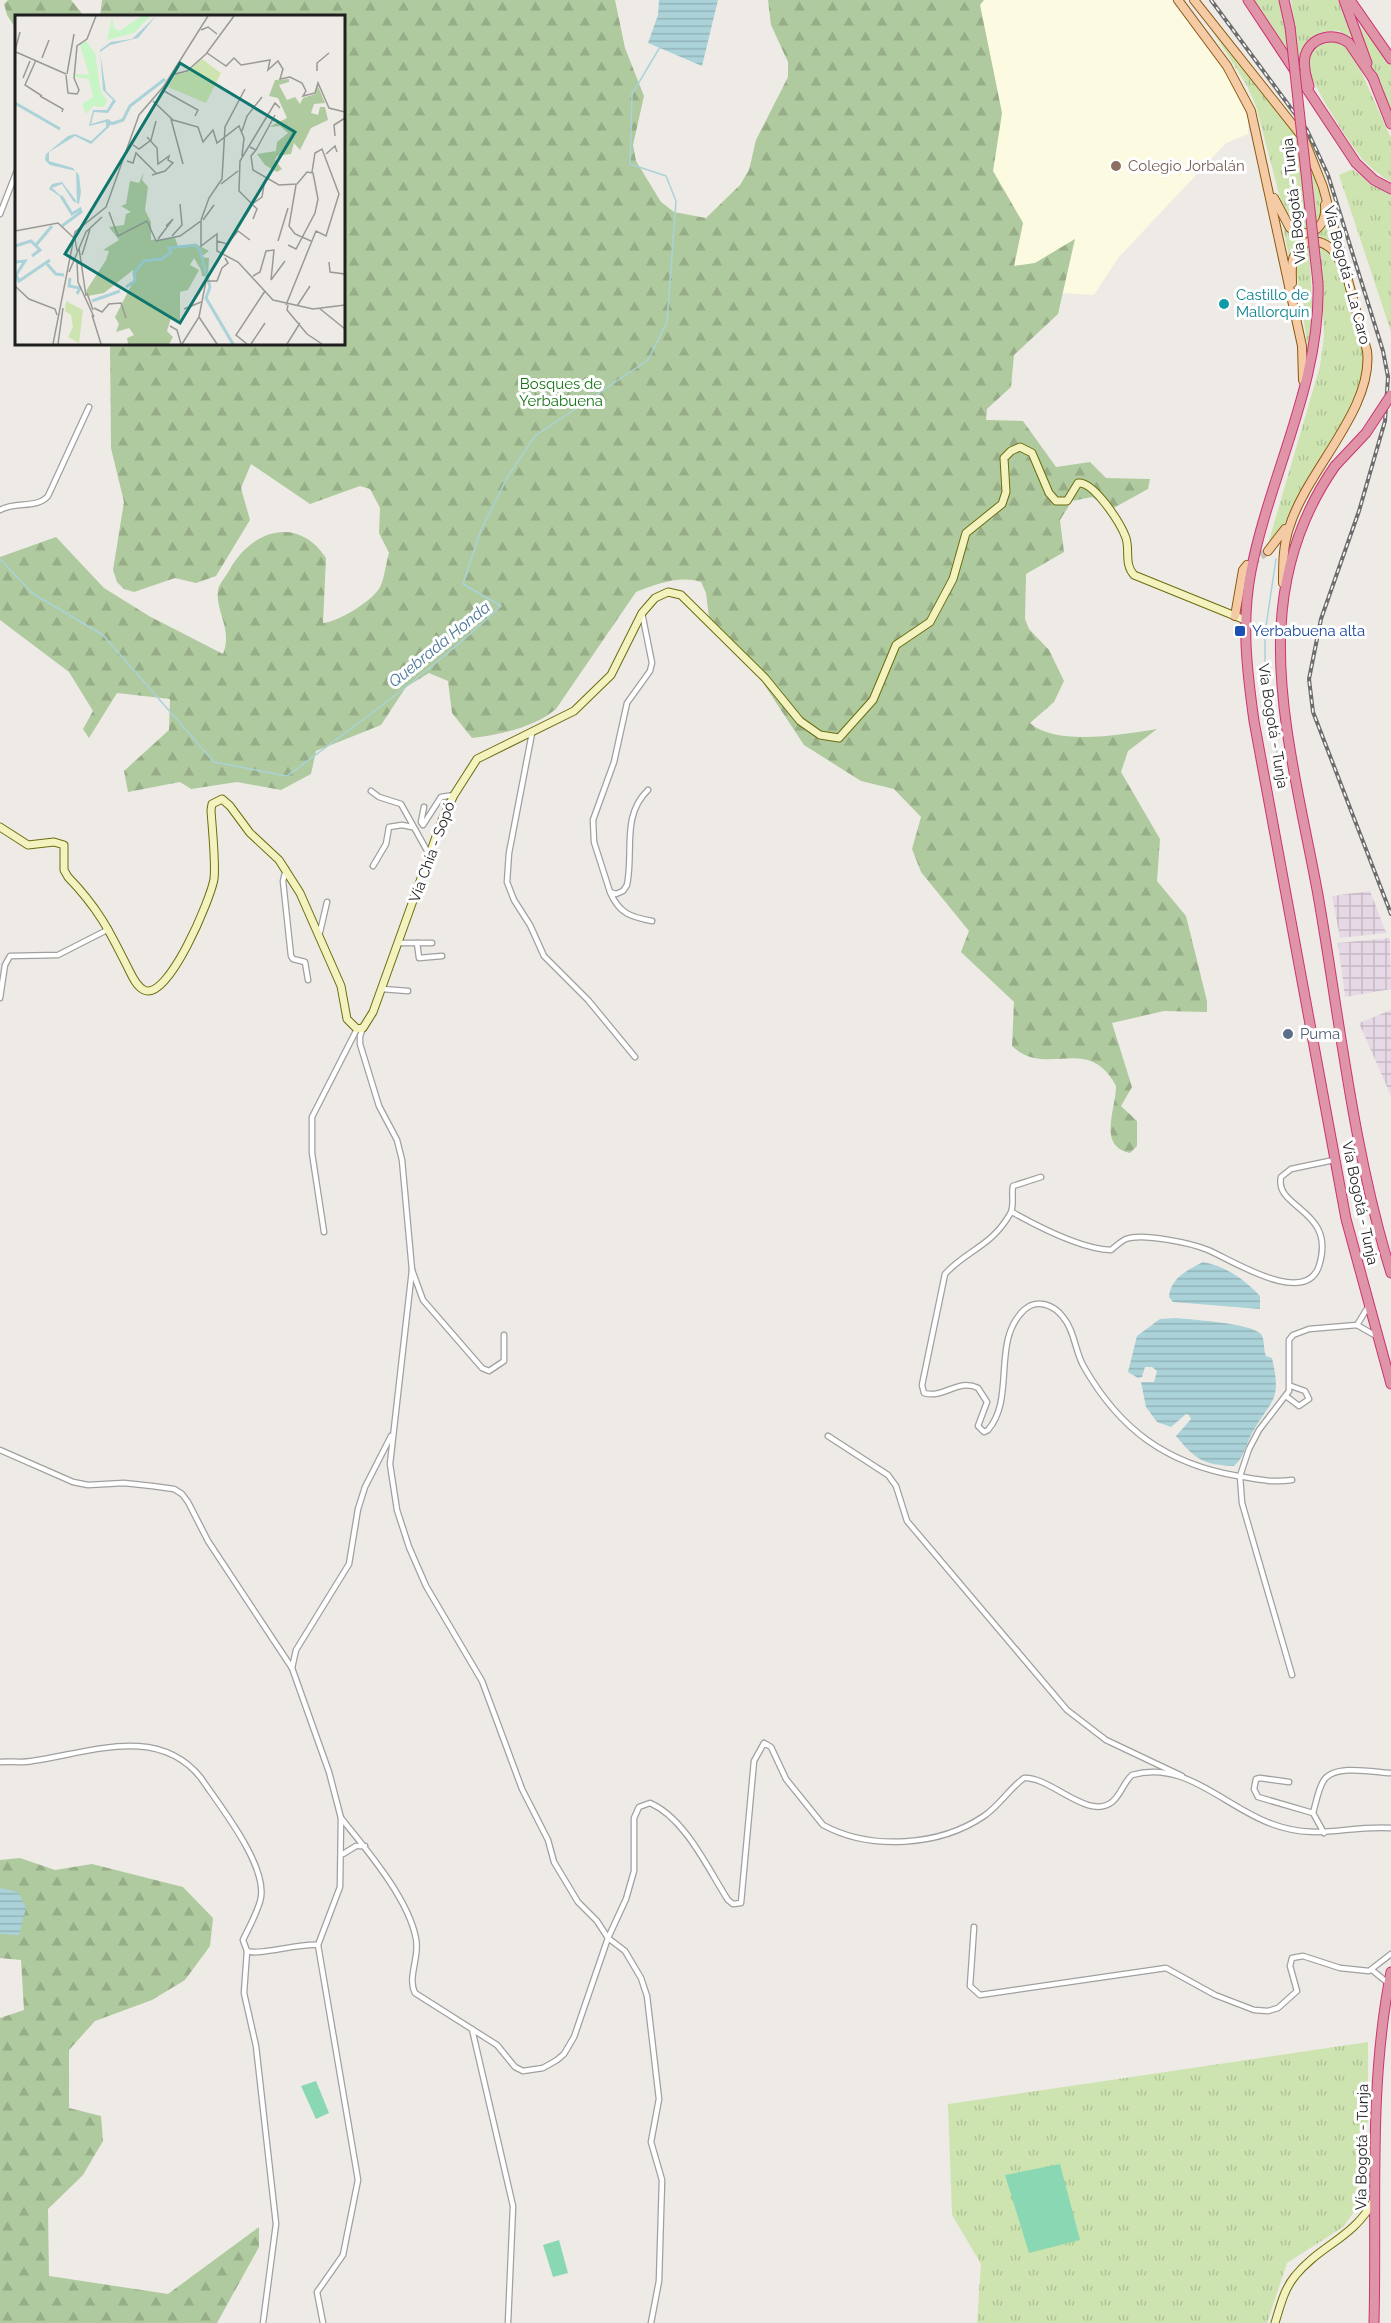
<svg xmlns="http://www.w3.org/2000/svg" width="1391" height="2323" viewBox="0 0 1391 2323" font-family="Raleway,sans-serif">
  <defs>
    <pattern id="industrial-grid" width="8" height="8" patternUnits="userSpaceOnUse" patternTransform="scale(1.5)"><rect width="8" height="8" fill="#e7d8e5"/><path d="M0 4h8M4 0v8" fill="none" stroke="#c6b9c4"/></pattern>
    <pattern id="grass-tufts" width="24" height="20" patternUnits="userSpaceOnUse" patternTransform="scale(1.5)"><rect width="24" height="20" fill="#cee4b0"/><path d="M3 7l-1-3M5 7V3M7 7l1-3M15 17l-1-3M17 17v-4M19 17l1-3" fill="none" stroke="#b0c397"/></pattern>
    <pattern id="forest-firs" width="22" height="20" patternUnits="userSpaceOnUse" patternTransform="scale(1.5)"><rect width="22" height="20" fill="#afca9e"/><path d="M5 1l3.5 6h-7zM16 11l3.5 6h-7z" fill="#96ad88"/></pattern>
    <pattern id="water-rules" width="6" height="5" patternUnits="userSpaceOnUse" patternTransform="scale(1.5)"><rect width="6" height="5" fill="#aad2d8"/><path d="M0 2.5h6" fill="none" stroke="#92b4b9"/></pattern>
  </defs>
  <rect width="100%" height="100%" fill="#eeebe6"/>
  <g fill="url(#industrial-grid)">
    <polygon points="1370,891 1386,933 1340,938 1332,896"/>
    <polygon points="1390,938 1391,989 1345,997 1338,943"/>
    <polygon points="1391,1010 1391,1096 1359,1023"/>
  </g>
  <polygon fill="#fcfae1" points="984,0 1171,0 1225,70 1248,118 1248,134 1226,143 1118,258 1094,295 1062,293 1074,240 1035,263 1014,266 1023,223 993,171 1002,113 980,5"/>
  <g fill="url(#grass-tufts)">
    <path d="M1254 0H1280L1283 20 1293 18 1291 0H1338L1357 48 1340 31C1312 29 1297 45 1302 72Z"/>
    <polygon points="1351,14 1391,66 1391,117"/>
    <path d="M1206 21C1248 73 1331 151 1320 222L1305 230 1290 224 1284 213 1256 106 1246 84Z"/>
    <path d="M1330 40 1338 41 1352 51 1391 138V182C1381 176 1373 170 1365 162 1354 151 1308 79 1308 66 1307 51 1318 44 1330 40Z"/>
    <polygon points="1353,169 1370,184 1391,193 1391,332 1339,175"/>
    <path d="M1328 218 1336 246 1317 237 1294 249 1290 262 1282 222 1292 234C1308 239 1322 235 1328 218Z"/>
    <polygon points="1320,245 1332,253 1343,277 1363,346 1365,364 1358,393 1351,409 1276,538 1266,551 1320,366 1324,336"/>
    <polygon points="1309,246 1313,314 1308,349 1296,268 1297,256"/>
    <polygon points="1368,2042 1368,2122 1358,2136 1364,2150 1364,2198 1343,2227 1287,2263 1267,2323 977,2323 981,2264 952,2215 948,2104"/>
  </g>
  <g fill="url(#forest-firs)">
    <polygon points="8,0 71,0 84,16 16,16 16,29 7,15 4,4"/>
    <path d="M102 0H615L625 48 644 96 633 145 636 161 661 202 674 212 706 218 740 185 749 170 756 140 788 77V62L771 25 768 0H984L980 5 1002 113 993 171 1023 223 1014 266 1035 263 1075 239 1058 314 1014 355 1011 387 987 409 986 420 1023 421 1056 467 1090 462 1106 478 1150 479 1148 489 1110 510 1092 497 1072 501 1060 520 1064 552 1026 574 1025 619 1029 629 1049 650 1064 681 1054 702 1030 723C1057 747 1124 734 1157 729L1128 751 1121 772 1160 839 1157 881 1186 916 1207 1001V1012L1164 1011 1112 1023 1132 1087 1121 1106 1137 1121V1146L1130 1153C1097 1146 1116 1110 1116 1086 1088 1033 1047 1079 1012 1046L1014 1002 961 952 969 931 921 872 912 849 921 817 894 789 861 781 804 745 744 654 710 626 706 593 701 582C680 575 656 584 636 592L556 709C533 728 501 734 472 738L452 713 448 681 429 673 406 687 381 725 316 751 311 774 281 790 237 782 191 789 180 782 128 792 124 771 169 730 170 699 117 693 89 738 83 729 93 711 69 672 0 620V557L56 537 104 588 149 616 223 654C233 629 215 611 218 590 219 584 227 575 230 569 252 530 298 515 326 558L323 623C338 622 375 600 381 585 385 575 386 563 389 553L379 533 380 508 370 489 360 486 310 504 251 464 241 488 250 520 216 576 196 583 175 578 134 592 124 589 117 582 113 570 124 502 111 448 110 344H344V16H100Z"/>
    <polygon points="20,1858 55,1870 92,1864 183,1887 213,1918 210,1946 185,1980 152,2000 95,2021 69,2050 69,2108 101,2116 103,2141 83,2175 48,2209 49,2276 168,2294 259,2227 259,2247 217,2323 0,2323 0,2018 24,2010 21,1960 0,1958 0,1860"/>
  </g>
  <g fill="#8ad7b3">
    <polygon points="316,2081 329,2113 316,2119 301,2086"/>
    <polygon points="1060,2164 1080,2240 1029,2253 1005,2175"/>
    <polygon points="559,2240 568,2273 553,2277 543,2245"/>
  </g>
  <g fill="url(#water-rules)">
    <polygon points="659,0 718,0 702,66 648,43 658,15"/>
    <path d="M1203 1262C1227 1267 1244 1279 1260 1296V1309L1173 1302 1169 1297C1170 1278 1188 1270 1203 1262Z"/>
    <path d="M1177 1318C1194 1320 1250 1323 1261 1334 1265 1339 1263 1349 1266 1356L1272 1358C1282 1402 1272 1398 1252 1433 1246 1444 1244 1458 1234 1466 1203 1465 1195 1459 1176 1436L1191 1419 1189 1415 1186 1414 1171 1427 1157 1422 1146 1407 1141 1382H1154L1157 1371 1152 1367H1145L1142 1377 1138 1378 1128 1372 1137 1336 1160 1319Z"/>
    <polygon points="0,1888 18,1892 26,1908 19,1935 0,1934"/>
  </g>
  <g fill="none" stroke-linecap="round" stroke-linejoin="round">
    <g stroke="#aad2d8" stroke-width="1.5">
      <path d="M0 559 32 593 103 635 214 762 287 776C360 722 434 669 501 606L463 584 481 530 507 478 535 436 648 360 667 322 676 201 666 176 630 164 632 94 660 47"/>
      <polyline points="1276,559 1265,633 1265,673 1280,773"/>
    </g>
    <polyline stroke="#c5c2be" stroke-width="8" stroke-dasharray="8 4" stroke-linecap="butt" points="1251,563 1268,551"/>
    <defs>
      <g id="street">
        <polyline points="0,214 16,173"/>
        <path d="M0 510C15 501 37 509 48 496L89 407"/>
        <path d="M642 613 652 663 650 671 627 703 614 762 593 820 594 842 610 892 616 894 623 891 627 885C634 852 621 816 648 790"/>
        <polyline points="532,733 509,853 507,882 514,900 530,925 544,956 588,1000 635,1057"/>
        <polyline points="371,791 379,797 401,804 430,856"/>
        <polyline points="424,807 421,822 423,825 441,797 454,795"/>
        <polyline points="373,866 386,844 389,827 402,825 412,827"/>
        <polyline points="286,869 283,881 291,956 293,959 305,962 308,980"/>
        <path d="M610 892C619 913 630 917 652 921"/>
        <polyline points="320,932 327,902"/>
        <polyline points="398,943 432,943"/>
        <polyline points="417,943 419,958 442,956"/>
        <polyline points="382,989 408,991"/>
        <polyline points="0,998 5,965 10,956 58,955 109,929"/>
        <polyline points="363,1028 360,1036 360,1044 379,1106 397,1140 402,1160 412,1270 390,1464 397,1510 409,1547 426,1586 482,1681 522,1789 548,1840 554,1862 578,1902 597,1921 608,1938 625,1951 641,1978 647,1996 659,2099 651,2142 662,2180 659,2281 651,2323"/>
        <path d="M1041 1177 1013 1186C1011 1195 1015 1206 1010 1214 991 1247 967 1250 945 1274L922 1385 924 1393C944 1399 958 1378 978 1388L987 1402 978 1426 984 1432 988 1430C1016 1398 991 1341 1024 1310 1037 1298 1054 1305 1063 1317 1075 1331 1075 1352 1084 1367 1120 1430 1167 1464 1238 1476 1256 1479 1272 1483 1292 1480"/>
        <path d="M1012 1212C1037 1226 1082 1249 1111 1250 1116 1246 1121 1241 1126 1239 1143 1233 1191 1243 1208 1250 1230 1259 1305 1308 1319 1266 1337 1209 1274 1209 1281 1177L1291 1169 1334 1160"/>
        <polyline points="324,1232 312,1153 312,1117 357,1029"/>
        <polyline points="412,1270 423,1300 482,1368 489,1371 504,1361 504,1335"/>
        <polyline points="1357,1325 1368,1307"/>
        <polyline points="1286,1396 1299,1406 1309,1399 1305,1391 1291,1386"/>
        <polyline points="828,1436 888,1475 896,1486 907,1521 1067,1710 1106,1740 1182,1776"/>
        <polyline points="0,1450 73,1482 88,1485 124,1483 152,1486 174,1489 182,1494 188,1502 208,1541 292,1668 329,1772 341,1818 340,1887 318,1945 358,2180 343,2255 317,2292 323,2323"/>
        <polyline points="292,1668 296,1650 349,1564 358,1509 365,1487 391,1436"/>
        <polyline points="1292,1675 1242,1503 1240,1476 1249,1449 1259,1430 1289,1391 1289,1340 1293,1335 1309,1329 1357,1325 1378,1337"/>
        <path d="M0 1762C11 1761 22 1763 32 1761 89 1753 158 1724 201 1778 219 1805 266 1863 261 1897 259 1910 249 1927 243 1940L247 1951C257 1956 300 1943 318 1945"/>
        <polyline points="1289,1782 1260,1778 1256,1779 1254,1789 1258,1797 1313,1813"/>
        <path d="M341 1818C366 1849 409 1899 416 1939 420 1957 407 1977 415 1993L497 2045 515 2067 523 2071 543 2068 557 2060 564 2054 574 2037 608 1938 626 1899 634 1871V1818L639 1807 650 1803C685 1818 708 1869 728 1900L733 1904 741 1903 754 1761 764 1743 771 1747 786 1779 823 1825C871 1851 940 1846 984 1816 999 1806 1009 1789 1024 1778 1050 1776 1088 1821 1112 1802 1121 1795 1123 1783 1132 1775 1185 1759 1226 1808 1272 1824 1318 1841 1346 1825 1391 1828"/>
        <path d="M1324 1833 1313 1813C1316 1803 1318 1789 1324 1780 1335 1764 1373 1772 1390 1773"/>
        <polyline points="343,1854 356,1846 365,1846"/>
        <polyline points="974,1927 970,1986 980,1995 1166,1968 1215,1995 1254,2010 1268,2011 1278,2008 1297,1991 1290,1966 1292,1958 1303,1956 1340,1968 1369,1971 1391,1954"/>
        <polyline points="247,1951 244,1993 256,2046 276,2224 263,2323"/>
        <polyline points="1372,1970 1388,1983"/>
        <polyline points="472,2029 513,2206 508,2323"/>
      </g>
      <g id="secondary">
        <path d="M0 827 28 845 54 842 64 845V870L68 877C98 908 109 930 128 968 132 976 136 986 144 990 168 1002 211 898 214 879 216 863 212 827 211 810L212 804 222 799 230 806 250 833 279 860 300 893 341 986 347 1019 357 1029 363 1028 373 1012 442 820 454 795 477 759 574 711 611 675 642 613 655 598 668 592 681 595 765 678 800 721 820 735 839 738 873 700 896 645 930 622 953 579 966 533 1002 504 1006 492 1004 458 1011 451 1020 447 1032 453 1049 493 1056 501H1067L1078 483C1094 481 1121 524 1126 538 1130 551 1124 564 1134 575L1245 620"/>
        <path d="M1275 2323C1280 2307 1284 2289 1295 2276 1320 2245 1354 2238 1374 2200"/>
      </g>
      <g id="primary">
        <polyline points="1178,0 1227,66 1251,111 1302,346 1303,380"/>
        <path d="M1194 0 1304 139 1323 187 1367 351C1374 409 1306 471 1289 528 1283 546 1283 564 1283 583"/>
        <path d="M1274 198 1290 228C1310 241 1327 227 1325 205"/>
        <path d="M1292 283C1292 275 1291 266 1293 259 1302 232 1330 239 1339 260"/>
        <polyline points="1268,551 1285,529"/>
        <polyline points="1235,616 1243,570 1247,565"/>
      </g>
      <g id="highway">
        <polyline points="1248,0 1356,163 1374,180 1391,189"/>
        <polyline points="1284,0 1290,27"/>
        <polyline points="1344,0 1367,63"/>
        <polyline points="1350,0 1391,59"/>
        <polyline points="1372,76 1391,124"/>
        <path d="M1309 86C1306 76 1303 66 1305 56 1311 36 1334 32 1349 43L1374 80"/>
        <path d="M1318 283C1321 383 1270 474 1251 571 1241 622 1247 671 1254 721L1346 1219 1391 1384"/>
        <path d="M1335 466C1301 515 1284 567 1281 627 1276 711 1303 812 1318 895 1340 1021 1353 1150 1391 1273"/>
        <path d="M1374 2323C1377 2207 1368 2086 1391 1972"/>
      </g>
    </defs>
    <use href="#street" stroke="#a0a0a0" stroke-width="7"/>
    <use href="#secondary" stroke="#6a6d0e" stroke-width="9"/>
    <use href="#primary" stroke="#8c570d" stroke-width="10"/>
    <use href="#highway" stroke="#cb3474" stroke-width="11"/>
    <use href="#street" stroke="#fff" stroke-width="4.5"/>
    <use href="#secondary" stroke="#f4f2be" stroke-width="7"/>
    <use href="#primary" stroke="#f4cba5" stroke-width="8"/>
    <use href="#highway" stroke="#df94a8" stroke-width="9"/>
    <defs>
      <polyline id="rail" points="1211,0 1307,130 1328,175 1383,351 1388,377 1385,421 1359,511 1321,619 1309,679 1313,712 1391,914"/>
    </defs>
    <use href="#rail" stroke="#6d6d6d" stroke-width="4"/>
    <use href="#rail" stroke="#fff" stroke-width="1.5" stroke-dasharray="4.5" stroke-linecap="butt"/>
    <defs>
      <g id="highway-bridge">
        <polyline points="1290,27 1318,283"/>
        <polyline points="1335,466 1366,433 1391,395"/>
      </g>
    </defs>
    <use href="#highway-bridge" stroke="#cb3474" stroke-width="11" stroke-linecap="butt"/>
    <use href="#highway-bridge" stroke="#df94a8" stroke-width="9"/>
  </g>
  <circle fill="#8d6e63" stroke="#fff" stroke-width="2" cx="1116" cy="166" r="6"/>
  <circle fill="#0f9aa8" stroke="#fff" stroke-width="2" cx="1224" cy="304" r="6"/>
  <rect fill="#1a4fb4" stroke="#fff" stroke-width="2" x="1234" y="625" width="12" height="12" rx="3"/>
  <circle fill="#5c6f8a" stroke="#fff" stroke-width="2" cx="1288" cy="1034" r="6"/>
  <g text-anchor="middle" stroke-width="6" stroke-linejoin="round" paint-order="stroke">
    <g font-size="15" fill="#785e54" stroke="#fff" text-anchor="start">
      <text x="1128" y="171">Colegio Jorbalán</text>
    </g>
    <g font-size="15" fill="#1f1f1f" stroke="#fff">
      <text transform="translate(1294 201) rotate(-96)" y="5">Vía Bogotá - Tunja</text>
      <text transform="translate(1347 275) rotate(75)" y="5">Vía Bogotá - La Caro</text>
      <text transform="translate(1273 726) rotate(81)" y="5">Vía Bogotá - Tunja</text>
      <text transform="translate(432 852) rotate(-70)" y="5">Vía Chía - Sopó</text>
      <text transform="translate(1360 1203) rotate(78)" y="5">Vía Bogotá - Tunja</text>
      <text transform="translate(1362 2147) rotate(-89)" y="5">Vía Bogotá - Tunja</text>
    </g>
    <g font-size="15" fill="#0d838f" stroke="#fff" text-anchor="start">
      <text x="1236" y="300">Castillo de<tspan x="1236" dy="17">Mallorquín</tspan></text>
    </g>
    <g font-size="15" fill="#157415" stroke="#fff">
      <text x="561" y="389">Bosques de<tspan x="561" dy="17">Yerbabuena</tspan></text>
    </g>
    <g font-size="15" fill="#164399" stroke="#fff" text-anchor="start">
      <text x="1252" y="636">Yerbabuena alta</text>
    </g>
    <g font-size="15" fill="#4e5e75" stroke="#fff" text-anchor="start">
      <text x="1300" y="1039">Puma</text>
    </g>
    <g font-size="16" font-style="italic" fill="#4c7897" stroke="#fff">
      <text transform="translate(439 644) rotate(-39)" y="6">Quebrada Honda</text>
    </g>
  </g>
  <g transform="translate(15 15)">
    <rect width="330" height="330" fill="#eeebe6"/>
    <path d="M187 44 206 58 191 88 153 72 161 59 171 58ZM51 286 68 295 64 328 53 322 58 312 56 300 50 296Z" fill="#cee4b0"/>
    <path d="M274 64V67L264 70 272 85 280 82 285 89 288 83 300 79 302 69 310 88 299 89 296 98 303 100 305 92H310L313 105 296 113 285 135 279 128 276 139 262 141 260 145 267 154 262 157 250 150 242 139 261 136 262 127 273 118 265 111 254 112 272 103 263 83 254 81 260 65ZM129 157 127 165 133 172 130 195 136 207V225L160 223 163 231 181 229 194 236 186 242 194 243 193 262 187 261 186 255 179 243 175 250 184 255 173 275 165 277V306L156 303 152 316 158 322 154 329H113L112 323 119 320 114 313 101 317 104 309 100 302 120 263 118 255 89 278 73 281 71 276 91 245 94 236 88 235 104 225 94 212 109 210 111 199 116 197 106 191 111 189 115 166 124 168Z" fill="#afca9e"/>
    <path d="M127 1H135L119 18 92 25 97 2 99 13 104 16ZM71 26 80 38 86 77 92 85 89 92 78 91 71 99 67 89 78 82 74 64 60 62V59L74 60 65 30Z" fill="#c7f5c6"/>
    <path d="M141 1 123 23 95 30 85 37 91 76 101 86 93 98 79 97 76 109 93 104 97 107 94 112 76 129 60 121 34 137V146L58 153 64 160 66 177 64 189 58 186 47 169 37 173 52 186 34 174 37 169 47 167 62 187 61 156 35 150 30 145 31 139 53 121 60 119 76 126 91 112V107L74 111 78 95H92L98 85 88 75 85 35 96 27 117 24Z" fill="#aad2d8"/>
    <path fill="none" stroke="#aad2d8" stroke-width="3" d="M0 88 45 114M96 109 108 105 115 91 150 64M46 181 57 199 65 194 66 197 47 211M21 230 37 211M0 231 16 226 25 235 17 241M0 247 10 246 1 260 4 266 35 245M32 249 41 259 49 260M55 263 54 271 65 273 62 279M111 272 120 266 119 258 129 246 147 244 156 237 154 233 180 230 185 235 195 272 191 283 218 329M77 286 105 276"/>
    <path fill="none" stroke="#9b9996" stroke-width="1.5" d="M186 15 193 12 202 19M0 36 5 17M1 37 51 59M192 38 211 51 219 43 226 50 255 45 253 55 263 46 268 54 265 64 275 62 287 68 291 76 288 81 300 78 303 68 314 93 330 97M27 43 34 25M21 45 10 70 27 81M302 56V48L314 38M52 59 59 19M160 59 172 56 191 39 219 1M51 60 53 78 62 79 64 75 59 63 62 31 72 24 81 1M8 63 15 46M149 76 183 95 180 101M25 81 48 94 47 97M138 86 158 105 183 112 188 127 198 115 202 128 224 111 229 123 227 141M156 104 168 149M227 116 232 101 247 82M320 121 319 110 330 103M132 122 142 133 143 149 154 141 153 145 158 148 150 156 137 160M118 130 124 134 136 125 141 106M235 132 241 135 236 141 238 155 264 170 282 169 292 157 298 158 303 184 300 198 281 234 273 230M241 135 260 100M311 139 320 131 322 137M112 146 118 148 121 138 141 158M206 169 223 156M281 170 274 211 280 219 296 226M237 189 247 182 249 170M94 197 103 221 132 206 141 226 165 221 186 206V231L202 219V236L223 247 258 285 298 294 330 290M238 204 242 194 224 176 225 146 260 88 265 93M186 205 194 183 207 164 210 112 230 74M188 205 199 190M0 216 43 208 60 224 62 236M157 221 167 210 165 189M143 224 158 204 151 211M202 226 212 229 223 216 235 225M263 226 273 193M64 233 71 281M67 240 75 214M62 247 63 267 79 302M314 247 315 257 330 259M54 257 71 217 87 202M238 261 245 257 251 236 259 235 256 265M256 265 270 246M0 271 14 284 40 294 42 300M72 278 78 295M271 290 301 216 311 221 324 179 307 134 300 138 297 157M273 290 272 295 292 319 307 329M282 291 295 271M79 293 87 297 94 289 106 288 111 303M304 293 330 314M169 294 186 287M77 300 86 329M184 302 202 329M155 311 162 315 166 329M38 329 60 217 91 192 124 100 149 71 193 1M43 329 48 293M167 329 184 302 191 266H202L207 253 213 248 210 243M232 329 221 320 250 276M236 329 250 308M272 329 285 308"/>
    <path fill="#0f766e" fill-opacity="0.15" stroke="#0f766e" stroke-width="3" d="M165 48 280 117 165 308 50 239Z"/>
    <rect width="330" height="330" fill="none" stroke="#1f1f1f" stroke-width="3"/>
  </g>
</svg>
